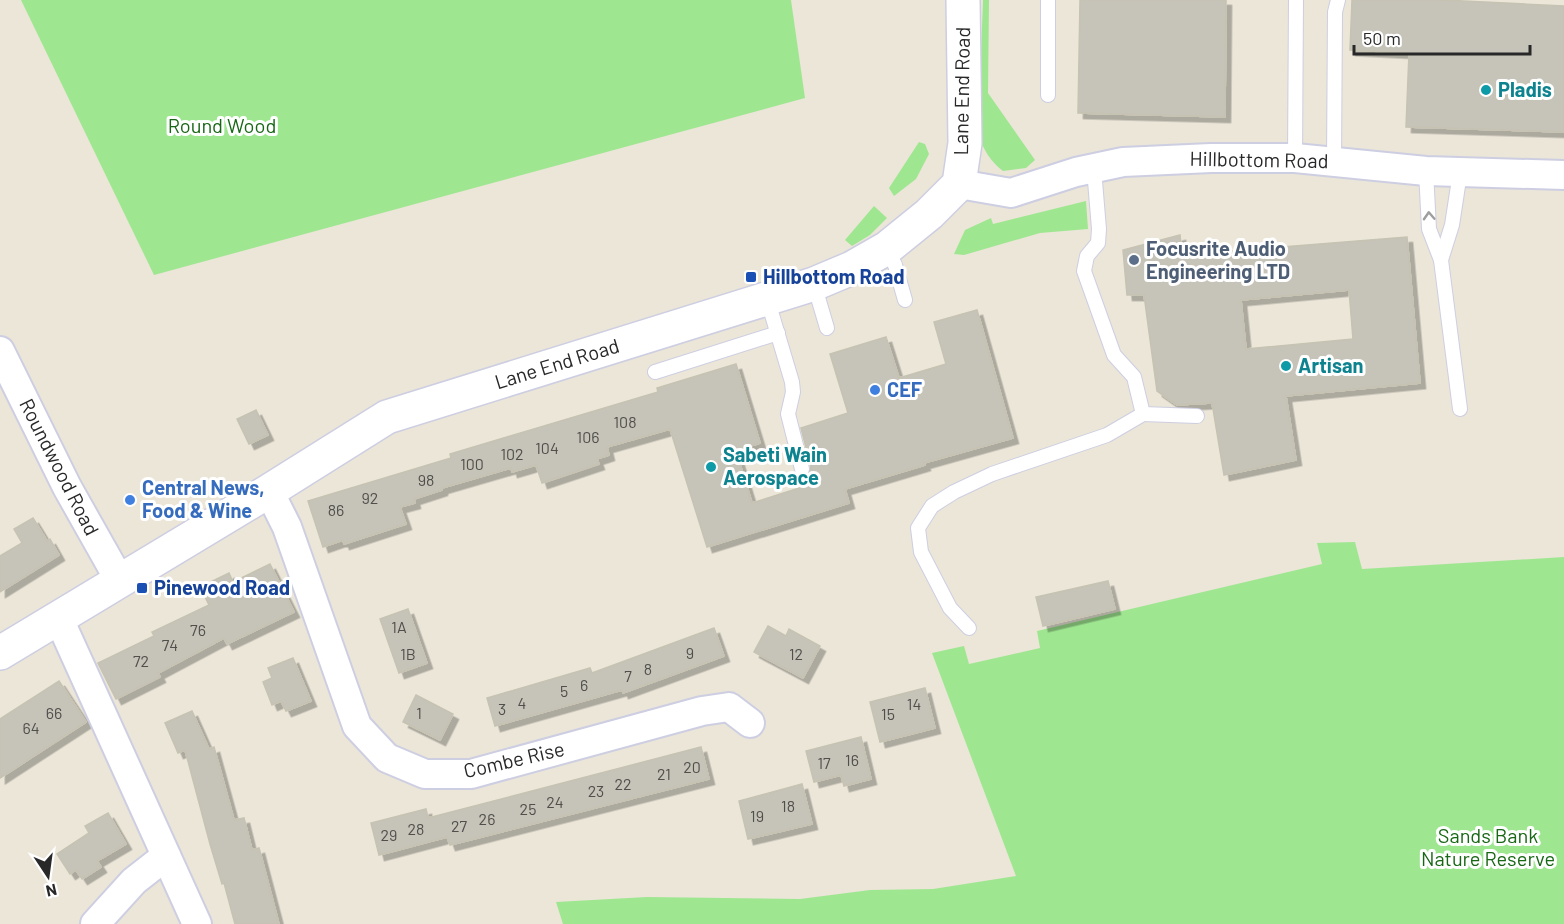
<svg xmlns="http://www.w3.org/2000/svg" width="1564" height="924" viewBox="0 0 1564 924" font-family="Barlow,sans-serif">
  <defs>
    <filter id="shadow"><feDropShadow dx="5.5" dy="5.5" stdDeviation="0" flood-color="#0004"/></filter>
  </defs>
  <rect width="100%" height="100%" fill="#ebe6d8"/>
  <g fill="#9fe691">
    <polygon points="21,0 791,0 805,98 154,275"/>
    <path d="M983 0H989L988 93 1035 160 1026 168 1003 171C990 161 984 150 978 135Z"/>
    <polygon points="919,142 925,144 929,154 916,179 894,196 889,188"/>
    <polygon points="1086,201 1088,229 1040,233 964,255 954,254 965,230 991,218 993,224"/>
    <polygon points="874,206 887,218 870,235 852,246 845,240"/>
    <polygon points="1355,542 1362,569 1564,557 1564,924 563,924 556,902 647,897 800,899 870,890 933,889 1016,876 932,653 964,646 969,664 1040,648 1037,631 1322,564 1317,543"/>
  </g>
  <g fill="#c6c3b8" stroke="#c6c3b2" stroke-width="1.5" fill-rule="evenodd" filter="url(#shadow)">
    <polygon points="1080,0 1226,0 1225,117 1078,113"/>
    <polygon points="1352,0 1443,0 1564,6 1564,132 1406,127 1409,53 1350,50"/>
    <path d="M1180 235 1182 255 1407 237 1420 383 1286 396 1296 460 1224 475 1212 403 1177 405 1157 391 1144 295H1127L1123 250ZM1349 290 1353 339 1246 349 1241 300Z"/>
    <polygon points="977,310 1013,438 924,463 925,465 845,489 849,503 707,547 670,429 607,447 609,455 597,459 599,464 542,483 536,465 512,472 511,468 442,488 442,490 414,499 415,503 400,507 406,524 344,544 343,540 323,547 308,501 451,458 450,454 658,392 657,388 736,364 760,443 736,451 752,503 812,484 809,474 811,467 801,428 848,413 830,354 886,337 899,378 946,364 934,322"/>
    <polygon points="256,410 268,435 249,444 237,419"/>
    <polygon points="33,518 47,541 50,539 59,555 0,592 0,556 22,543 14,529"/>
    <polygon points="270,564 294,612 227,644 224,638 158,673 160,677 116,699 98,663 154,636 152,632 209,605 200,587 229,573 233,582"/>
    <polygon points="1108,581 1115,609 1043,626 1036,597"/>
    <polygon points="408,609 427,663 399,673 380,619"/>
    <polygon points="768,626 786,636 789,629 820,646 803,678 754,652"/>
    <polygon points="714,628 724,656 623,693 622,690 495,726 487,698 590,668 592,673"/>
    <polygon points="293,658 311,701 286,711 281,701 272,705 263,682 272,678 268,668"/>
    <polygon points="59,681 86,722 0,778 0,719"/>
    <polygon points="925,688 935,728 880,742 870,702"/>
    <polygon points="416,695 453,714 440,740 403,722"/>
    <polygon points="192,711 209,749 214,747 234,820 244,818 252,850 259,848 279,924 235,924 224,883 222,884 210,844 185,750 178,753 165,723"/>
    <polygon points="861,737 871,779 844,786 841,775 814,782 806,751"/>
    <polygon points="701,747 709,779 450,845 447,837 379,855 371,823 426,809 428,818"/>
    <polygon points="802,784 812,824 748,839 739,801"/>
    <polygon points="108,813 126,844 97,861 101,867 82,879 76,870 70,874 57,854 89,833 85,826"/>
  </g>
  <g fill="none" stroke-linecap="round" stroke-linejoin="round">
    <defs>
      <g id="service">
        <polyline points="1048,95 1048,0"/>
        <polyline points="1295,158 1296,0"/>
        <polyline points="1334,161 1335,12 1338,0"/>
        <polyline points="1094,169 1099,229 1098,243 1087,256 1084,271 1114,355 1134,377 1143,414 1197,416"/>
        <polyline points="1426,171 1429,229 1441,260 1460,409"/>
        <polyline points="887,249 895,265 905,300"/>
        <polyline points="1441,260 1452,225 1460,173"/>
        <polyline points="814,284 827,328"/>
        <polyline points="767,298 792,382 793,392 788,414 802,469"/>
        <polyline points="655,372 778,333"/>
        <polyline points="969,628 950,608 921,552 918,528 932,506 954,492 992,474 1107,435 1143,414"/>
      </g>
      <g id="minor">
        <polyline points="959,184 1011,193 1076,172 1123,162 1211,158 1295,158 1426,171 1564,175"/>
        <polyline points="0,351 67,487 120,581"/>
        <polyline points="269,491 287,527 357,726 387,758 425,774 471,774 702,711 729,707 750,723"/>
        <polyline points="59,619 197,924"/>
        <polyline points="95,924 134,881 166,856"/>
      </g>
      <polyline id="tertiary" points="0,653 269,491 387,417 814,284 852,268 887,248 929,214 959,184 965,143 963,0"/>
    </defs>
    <use href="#service" stroke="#cdcee2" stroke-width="16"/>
    <use href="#minor" stroke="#cdcee2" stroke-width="32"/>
    <use href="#tertiary" stroke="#cdcee2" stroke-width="36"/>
    <use href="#service" stroke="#fff" stroke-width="14"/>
    <use href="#minor" stroke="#fff" stroke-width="28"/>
    <use href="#tertiary" stroke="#fff" stroke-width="33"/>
  </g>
  <defs><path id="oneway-chevron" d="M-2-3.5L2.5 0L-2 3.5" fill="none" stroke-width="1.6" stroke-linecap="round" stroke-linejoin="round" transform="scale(1.5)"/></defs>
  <use stroke="#9e9e9e" href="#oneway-chevron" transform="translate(1429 216) rotate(-93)"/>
  <g fill="#0f9aa8" stroke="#fff" stroke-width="2">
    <circle cx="1486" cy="90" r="6"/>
    <circle cx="1286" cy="366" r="6"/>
    <circle cx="711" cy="467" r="6"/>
  </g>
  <circle fill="#5c6f8a" stroke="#fff" stroke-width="2" cx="1134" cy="260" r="6"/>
  <g fill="#1a4fb4" stroke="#fff" stroke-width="2">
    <rect x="745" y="271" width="12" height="12" rx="3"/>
    <rect x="136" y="582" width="12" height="12" rx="3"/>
  </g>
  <g fill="#3f7fe0" stroke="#fff" stroke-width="2">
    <circle cx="875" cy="390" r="6"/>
    <circle cx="130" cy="500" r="6"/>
  </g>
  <g text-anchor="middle" stroke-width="6" stroke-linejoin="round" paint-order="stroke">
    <g font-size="16" fill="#504f4c">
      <text x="625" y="428">108</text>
      <text x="588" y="443">106</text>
      <text x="547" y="454">104</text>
      <text x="512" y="460">102</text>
      <text x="472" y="470">100</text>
      <text x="426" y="486">98</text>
      <text x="370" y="504">92</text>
      <text x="336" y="516">86</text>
      <text x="399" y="633">1A</text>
      <text x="198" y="636">76</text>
      <text x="170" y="651">74</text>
      <text x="690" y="659">9</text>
      <text x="408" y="660">1B</text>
      <text x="796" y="660">12</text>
      <text x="141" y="667">72</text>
      <text x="648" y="675">8</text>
      <text x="628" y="682">7</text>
      <text x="584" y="691">6</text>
      <text x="564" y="697">5</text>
      <text x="522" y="709">4</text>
      <text x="914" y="710">14</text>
      <text x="502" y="715">3</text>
      <text x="54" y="719">66</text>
      <text x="419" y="719">1</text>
      <text x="888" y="720">15</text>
      <text x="31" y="734">64</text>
      <text x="852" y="766">16</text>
      <text x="824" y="769">17</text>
      <text x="692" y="773">20</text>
      <text x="664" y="780">21</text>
      <text x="623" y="790">22</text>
      <text x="596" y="797">23</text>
      <text x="555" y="808">24</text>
      <text x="788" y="812">18</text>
      <text x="528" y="815">25</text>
      <text x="757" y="822">19</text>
      <text x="487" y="825">26</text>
      <text x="459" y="832">27</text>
      <text x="416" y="835">28</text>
      <text x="389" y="841">29</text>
    </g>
    <g font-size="20" font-weight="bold" fill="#0d838f" stroke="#fff" text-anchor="start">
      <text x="1498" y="97">Pladis</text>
      <text x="1298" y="373">Artisan</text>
      <text x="723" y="462">Sabeti Wain<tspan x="723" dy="23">Aerospace</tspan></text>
    </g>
    <g font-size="20" fill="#282828" stroke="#fff">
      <text transform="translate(962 91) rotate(-89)" y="7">Lane End Road</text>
      <text transform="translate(1259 160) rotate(1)" y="7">Hillbottom Road</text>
      <text transform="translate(557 364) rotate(-17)" y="7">Lane End Road</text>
      <text transform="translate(59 467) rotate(63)" y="7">Roundwood Road</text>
      <text transform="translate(514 760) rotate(-13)" y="7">Combe Rise</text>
    </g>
    <g font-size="20" fill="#186715" stroke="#fff">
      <text x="222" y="133">Round Wood</text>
      <text x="1488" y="843">Sands Bank<tspan x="1488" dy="23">Nature Reserve</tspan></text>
    </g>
    <g font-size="20" font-weight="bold" fill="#4e5e75" stroke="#fff" text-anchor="start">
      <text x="1146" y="256">Focusrite Audio<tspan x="1146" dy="23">Engineering LTD</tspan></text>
    </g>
    <g font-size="20" font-weight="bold" fill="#164399" stroke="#fff" text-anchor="start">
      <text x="763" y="284">Hillbottom Road</text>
      <text x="154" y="595">Pinewood Road</text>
    </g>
    <g font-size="20" font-weight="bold" fill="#366cbe" stroke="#fff" text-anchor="start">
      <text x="887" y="397">CEF</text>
      <text x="142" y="495">Central News,<tspan x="142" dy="23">Food &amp; Wine</tspan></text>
    </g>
  </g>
  <g transform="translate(48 876) rotate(167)" stroke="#ffffff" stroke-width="4.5" paint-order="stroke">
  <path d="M0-4.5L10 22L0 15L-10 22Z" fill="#282828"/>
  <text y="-9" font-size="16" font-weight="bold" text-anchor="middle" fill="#282828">N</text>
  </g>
  <path d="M1354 45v9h176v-9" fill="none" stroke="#282828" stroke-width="3"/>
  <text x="1363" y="45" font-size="18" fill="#282828" stroke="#ffffff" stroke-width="4.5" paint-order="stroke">50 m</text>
</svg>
